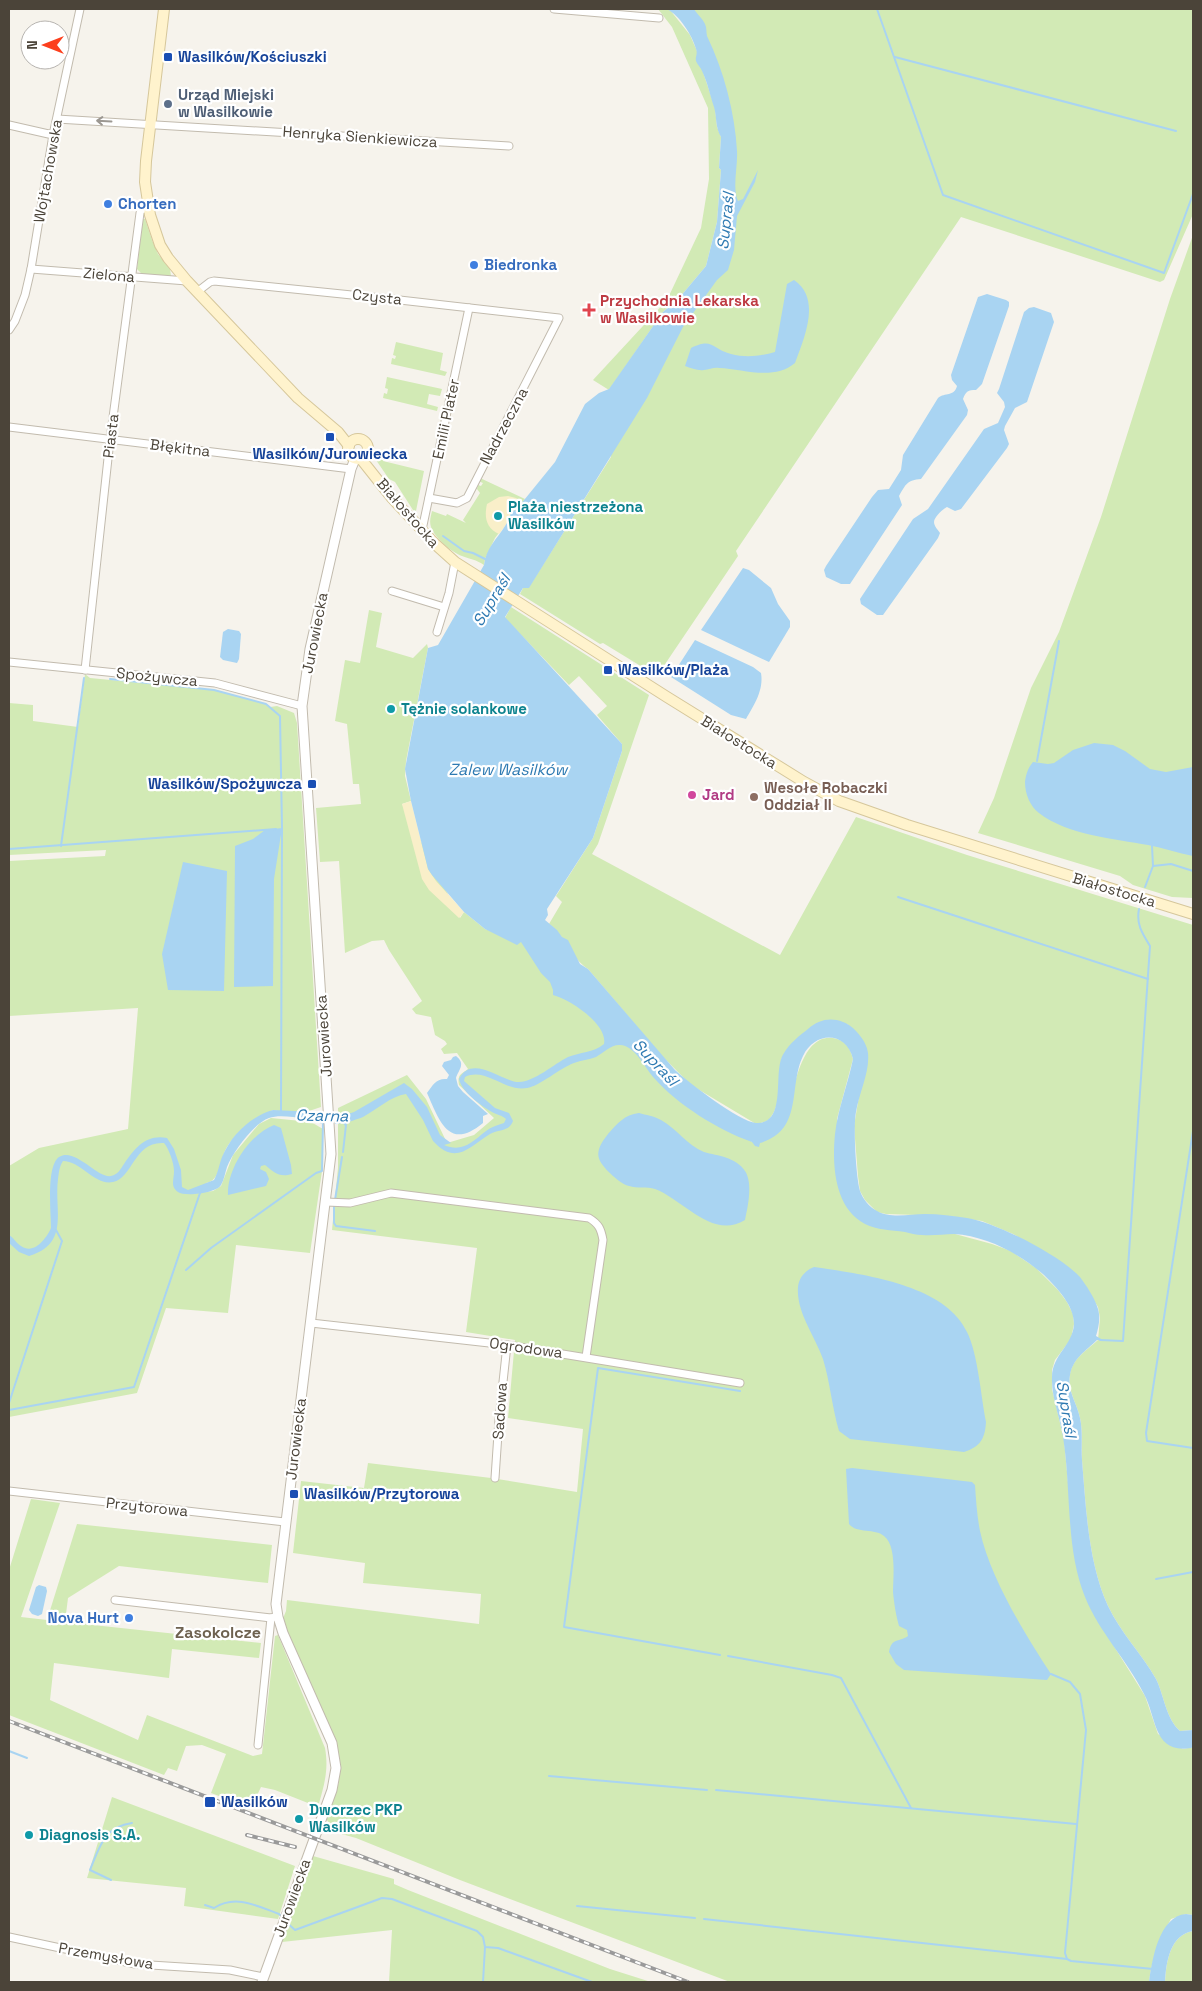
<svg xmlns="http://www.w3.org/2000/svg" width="1202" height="1991" viewBox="0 0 1202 1991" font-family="'Space Grotesk',sans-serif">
  <rect width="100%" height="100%" fill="#f6f3ec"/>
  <g fill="#d2eab5">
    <polygon points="658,9 670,10 690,35 697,51 697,62 702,69 715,108 717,127 721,137 719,168 721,170 717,222 706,266 680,297 663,312 609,390 593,380 667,300 701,228 709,179 708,108 672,27"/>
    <polygon points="677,9 1193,9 1193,214 1164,280 1160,282 961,217 740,545 736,551 738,556 657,676 603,643 600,644 520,594 523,588 529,587 611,457 611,446 681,323 725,264 729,148 705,49"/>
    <polygon points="143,219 145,219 152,240 158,254 170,269 171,276 142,274 137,269"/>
    <polygon points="1193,235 1193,898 1172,897 1133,885 1120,876 978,833 994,798 1031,688 1059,632 1101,517 1170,299"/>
    <polygon points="396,342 443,353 440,370 447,372 445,376 391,364 392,358 395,359 396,356 393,355"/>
    <polygon points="387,377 442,389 440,396 429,394 427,404 438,407 437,411 383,398 384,393 387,394 388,389 385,388"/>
    <polygon points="385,451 383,461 424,471 416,511 413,510 395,482 389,479 376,460"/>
    <path d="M480 478 525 499 495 538 485 559 484 565C475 559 472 560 462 556 451 552 435 538 431 527 429 521 431 516 432 511L446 516 447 514 466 523 463 520 480 493 477 489 478 485 481 486 483 483 478 481Z"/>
    <path d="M511 607 649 695 598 844 592 854 780 955 856 817 967 855 1193 925V1730L1180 1731C1166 1719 1164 1695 1156 1679 1142 1654 1120 1632 1108 1606 1088 1562 1086 1508 1082 1460 1081 1447 1083 1431 1080 1418 1077 1403 1067 1391 1070 1374 1073 1358 1086 1351 1098 1340L1100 1318 1098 1307 1080 1278 1056 1259 1036 1247 1013 1234 982 1221 948 1216 886 1214 877 1212 865 1200 860 1191 858 1176 854 1126 859 1096 848 1024 781 1059C781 1074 781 1106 770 1118 767 1122 761 1123 756 1124L691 1085 661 1055 588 969C571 958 565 935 549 924L562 902 556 896 593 838 622 751V744L597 715 607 706 579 676 569 685 505 618Z"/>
    <path d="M369 610 382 613 376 647 413 658 427 644 428 648 406 761 405 776 411 801 402 804 460 918 464 912 485 929 521 941 752 1142 786 1123C792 1099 799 1033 833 1038 845 1040 850 1047 853 1059L837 1119 864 1223 955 1234 992 1244 1011 1251 1036 1268 1058 1290 1067 1302 1073 1314 1074 1324 1071 1339 1055 1360 1052 1370V1389L1064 1440 1075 1557 1079 1577 1086 1598 1097 1619 1145 1696 1158 1734 1183 1749 1193 1747V1915L1186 1914 1171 1919C1159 1940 1152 1958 1149 1982H730L460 1880 356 1838 338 1833 326 1819 339 1782 335 1780 332 1743 280 1626 286 1611 287 1600 479 1624 481 1594 363 1583 365 1563 293 1553 301 1481 364 1488 368 1463 491 1478 577 1492 583 1429 508 1418 515 1340 466 1332 477 1248 332 1230 338 1168V1108L407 1075 426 1099 447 1143 474 1135 494 1118 459 1085C457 1075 461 1074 468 1069L457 1053 444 1054 441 1049 447 1044 445 1041 435 1035 431 1017 416 1014 412 1009 422 1001 389 950 384 940 372 941 345 953 339 861 320 862 316 808 361 804 359 784H353L347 724 335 721 345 660 360 663Z"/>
    <path d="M85 674 90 678 214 690 266 704 270 707 277 706 294 713 297 723 321 1107 297 1115 273 1110C256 1120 238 1129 227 1147 220 1158 221 1181 206 1183L204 1192 213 1191 221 1186 233 1155 259 1124 271 1118 311 1122 323 1129 322 1171 310 1253 236 1245 228 1313 166 1308 137 1393 9 1417V1166L39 1148 128 1129 138 1008 9 1016V861L105 856 106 850 9 855V703L33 705V721L78 727Z"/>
    <path d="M31 1499 60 1503 21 1617 47 1620 77 1524 272 1545 268 1583 119 1566 68 1598 65 1622 261 1643 259 1658 172 1649 169 1678 54 1663 50 1700 138 1740 147 1715 253 1756 262 1754 275 1636 278 1635 325 1748C329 1770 324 1786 318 1807L275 1790 261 1787 251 1808 211 1793 226 1754 202 1745 186 1746 177 1771 168 1768 164 1775 9 1715V1570Z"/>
    <polygon points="112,1797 295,1866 278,1919 184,1906 186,1888 87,1878"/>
    <polygon points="313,1856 394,1879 394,1884 408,1890 610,1969 651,1982 389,1982 392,1930 282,1942"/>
    <path d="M1193 1931V1982H1165C1166 1962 1170 1935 1193 1931Z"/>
  </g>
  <g fill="#f9efc9">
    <path d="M508 496 516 498 522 502 510 514V519L499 534C486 528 484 517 487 504L499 497Z"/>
    <polygon points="411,801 428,869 436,881 464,912 459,918 429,890 422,879 402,804"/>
  </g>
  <g fill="#a9d4f2">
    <path d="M667 9H694C697 14 703 19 705 24 707 28 706 32 707 36 724 71 735 113 737 151 738 166 732 188 738 201L743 199 758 170 755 182 737 216 734 250 728 270 717 280 683 327 647 398 529 588H523L505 617 622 744V751L593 838 547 909 548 915 545 920 557 930 562 937 568 940 580 964 588 969 675 1070C688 1082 740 1122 756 1123 768 1124 774 1115 776 1105 780 1090 776 1064 784 1053 789 1044 800 1035 808 1029 818 1020 830 1017 843 1022 853 1025 867 1041 868 1053 870 1072 859 1093 856 1112 853 1127 856 1177 860 1191 863 1199 869 1207 877 1211 891 1219 910 1214 925 1214 939 1214 953 1216 967 1218 997 1223 1058 1254 1080 1277 1086 1285 1094 1297 1097 1306 1101 1316 1099 1326 1096 1336L1103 1340H1097C1086 1351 1073 1358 1070 1375 1067 1391 1077 1403 1080 1418 1083 1431 1081 1447 1082 1460 1086 1508 1088 1562 1108 1606 1120 1632 1142 1654 1156 1679 1164 1695 1166 1719 1180 1731L1193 1730V1747L1191 1748C1153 1754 1157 1718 1144 1694 1127 1660 1099 1632 1085 1597 1066 1550 1071 1494 1064 1444 1062 1421 1051 1400 1052 1377 1052 1355 1073 1345 1074 1324 1074 1305 1057 1288 1044 1275 1020 1254 987 1236 954 1234 944 1234 933 1236 922 1235 916 1235 910 1233 905 1232 891 1230 877 1230 865 1224 834 1208 832 1164 835 1134 838 1108 848 1084 853 1059 846 1031 815 1031 803 1056 788 1087 804 1130 760 1143L759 1147 755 1146 752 1142C718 1130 678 1105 654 1078 645 1068 634 1044 619 1045 611 1045 603 1053 596 1057 589 1060 581 1060 574 1063 560 1068 540 1086 527 1088 504 1092 486 1067 465 1077L464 1081 495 1108 509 1113 513 1121C509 1132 499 1129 490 1134 469 1147 456 1166 433 1141L423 1120 406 1094C391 1096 376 1110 363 1117 357 1120 349 1120 345 1126L343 1123 335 1124V1116L345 1115 354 1112 404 1083 412 1089 427 1107 440 1135 451 1143 444 1145C462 1153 472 1142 486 1131 491 1127 498 1125 504 1123L506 1119C502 1115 497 1115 492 1112 481 1106 461 1091 459 1079 472 1053 502 1082 519 1082 534 1082 554 1064 568 1057 580 1052 593 1053 604 1044 608 1024 569 999 553 995V990L550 982 541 973 521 942 517 945 485 929 464 912 432 875 428 869 411 801 405 769 428 648 438 645 484 565C486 548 497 539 505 526 509 521 509 516 512 511L516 510 555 462 585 404 599 393 609 389 663 312 680 297 706 266 717 222 721 170 719 168 721 137C715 127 717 117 714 107 710 95 707 81 702 71 701 68 697 64 696 61 695 57 698 54 696 49 692 35 680 16 667 9Z"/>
    <path d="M794 280C822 299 804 338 795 363 774 381 743 369 719 368 714 367 709 370 704 370 698 371 691 368 685 366L691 348C713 337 712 349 731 354 746 358 761 356 775 352L787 284Z"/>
    <path d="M987 294 1006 300 1009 302V306L982 384 976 390C968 390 966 391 963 399L968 410 967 415 921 479C907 480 906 484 899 496L902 505 850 584H841L826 577 824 570 826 566 872 497 878 490 889 489 901 470 903 455 938 398C945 392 954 397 957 386L952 380 951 375 978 297Z"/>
    <path d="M1034 307 1051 313 1054 322 1027 402 1015 408 1005 426 1004 430 1009 444 1007 448 961 509 955 511 947 507C943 509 934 517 934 522 934 526 938 530 940 533L938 538 883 615H877L861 604 860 599 913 519 928 509 984 429 998 423 1005 407 1004 402 997 393 999 389 1024 312 1029 308Z"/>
    <polygon points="743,568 749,570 771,588 778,604 790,621 790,627 769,662 701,630"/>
    <polygon points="228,629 239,631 241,634 239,659 237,663 223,660 220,657 223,632"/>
    <path d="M695 640 753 667 761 673C764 690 754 705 746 719L731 715 671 677Z"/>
    <path d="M1094 743 1113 745 1125 751 1150 769 1166 772 1193 767V856C1178 853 1163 848 1148 845 1115 839 1067 835 1039 813 1030 806 1025 794 1025 782 1026 774 1028 768 1033 762L1048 764 1054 763 1073 750Z"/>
    <polygon points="282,828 274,879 273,986 234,987 235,846 253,839 265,830"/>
    <polygon points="183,862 227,871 224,991 168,990 162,954"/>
    <path d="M456 1056C466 1064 459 1069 456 1078L458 1086 463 1092 488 1114 483 1116V1123C449 1151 440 1122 427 1093 433 1085 436 1078 447 1079L449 1075 442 1066 444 1062 451 1060 453 1057Z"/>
    <path d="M273 1110 316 1112 325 1114 326 1125C312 1120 283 1113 269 1118 254 1123 233 1152 227 1167 225 1173 224 1180 221 1185 217 1193 185 1197 178 1192 170 1186 174 1180 174 1171 174 1163 169 1149 164 1143 134 1141 133 1178 113 1182 95 1186 81 1161 63 1161 59 1167 59 1173 58 1179 54 1211 70 1244 29 1256L19 1252 9 1243V1235C14 1238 16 1243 21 1246 34 1255 46 1239 51 1228 51 1213 46 1166 59 1157 76 1146 100 1183 114 1175 119 1173 121 1168 124 1164 135 1148 146 1134 167 1138L174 1149 181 1170 182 1187 188 1190 214 1180C218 1173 219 1165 222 1157 231 1135 251 1116 273 1110Z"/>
    <path d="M639 1113C646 1115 654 1116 661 1120 676 1128 687 1145 704 1152 718 1156 736 1157 745 1171 753 1183 748 1206 745 1220 712 1240 684 1200 655 1189 647 1186 637 1189 629 1186 622 1184 618 1180 613 1176 596 1160 593 1153 608 1134 618 1123 624 1115 639 1113Z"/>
    <path d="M274 1125 281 1128 291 1165 292 1174C279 1178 274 1172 265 1165L261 1166 260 1169 266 1172 269 1179 266 1186 228 1195C227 1169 249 1135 274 1125Z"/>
    <path d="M814 1267C861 1274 945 1284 967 1332 978 1354 981 1397 986 1422 985 1439 980 1447 964 1452L850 1439 839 1431C832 1407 830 1382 823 1359 815 1336 796 1312 798 1287 799 1277 806 1270 814 1267Z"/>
    <path d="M852 1468 972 1482 975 1485C976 1500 977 1516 980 1531 990 1578 1025 1634 1051 1674L1047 1680 904 1670 896 1664 889 1652C892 1637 898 1643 908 1636L907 1630 899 1626C896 1616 894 1603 893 1592 893 1578 897 1546 884 1536 875 1528 857 1534 849 1524L846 1469Z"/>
    <polygon points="39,1585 46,1587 47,1591 42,1614 38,1616 32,1614 29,1610 36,1587"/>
    <path d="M1186 1914 1193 1915V1931C1170 1935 1166 1962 1165 1982H1149C1152 1960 1159 1916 1186 1914Z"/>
  </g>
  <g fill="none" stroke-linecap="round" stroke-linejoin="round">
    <g stroke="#a9d4f2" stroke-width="2">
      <polyline points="877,9 943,195 1164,273 1193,194"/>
      <polyline points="895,57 1176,131"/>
      <polyline points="443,536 464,551 473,553 485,559"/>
      <polyline points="110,679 214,690 266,704 280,716 282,828 281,1111"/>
      <polyline points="1037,761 1059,641"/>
      <polyline points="61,846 84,678"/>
      <polyline points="1152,846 1153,866"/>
      <polyline points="9,849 276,829"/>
      <polyline points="1145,887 1153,866 1171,864 1193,871"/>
      <polyline points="898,897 1148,979"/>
      <polyline points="1193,1131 1146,1433 1147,1441 1193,1448"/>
      <polyline points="343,1152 346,1125"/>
      <polyline points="335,1200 342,1157"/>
      <polyline points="334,1205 334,1223 336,1226 375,1231"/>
      <polyline points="186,1270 211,1248 316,1173 322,1171 323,1122"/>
      <path d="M1100 1340 1123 1341 1150 946C1142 933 1136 924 1139 909"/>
      <polyline points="9,1403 62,1241 56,1230"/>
      <polyline points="9,1410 134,1387 201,1190"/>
      <polyline points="1156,1579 1193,1572"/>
      <polyline points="720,1655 564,1627 598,1368 740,1391"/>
      <polyline points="728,1656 832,1675 841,1678 911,1808"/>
      <polyline points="1051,1674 1070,1682 1080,1694 1086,1730 1065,1953 1067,1959 1071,1961 1153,1969"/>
      <polyline points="9,1751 27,1758"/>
      <polyline points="549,1776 707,1790"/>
      <polyline points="716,1790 1076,1824"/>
      <path d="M111 1880 90 1870C100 1846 104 1827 132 1823"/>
      <path d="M205 1905 214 1908C236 1894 257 1906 279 1914L282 1917"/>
      <polyline points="577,1906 695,1918"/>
      <polyline points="704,1919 1067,1959"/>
      <polyline points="286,1922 295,1930 382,1898 392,1899 477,1931 483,1937 485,1947 498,1948 592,1982"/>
      <polyline points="483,1982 485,1947"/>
    </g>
    <defs>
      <g id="minor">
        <polyline points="554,9 659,18"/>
        <polyline points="57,119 509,146"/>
        <polyline points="9,125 53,135"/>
        <polyline points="31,269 187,281"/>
        <polyline points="197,292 210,282 214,281 391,299 559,318 467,498 457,503 429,498"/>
        <polyline points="9,330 15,321 25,295 31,269 53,135 80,9"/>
        <polyline points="9,427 351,469"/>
        <polyline points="422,530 469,308"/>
        <polyline points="392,591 444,607"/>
        <polyline points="437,632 449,593 455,562"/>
        <polyline points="9,662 215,683 302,706"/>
        <polyline points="85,670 110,440 140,213 141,210 148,208"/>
        <path d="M326 1202 350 1203 391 1193 589 1218C599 1224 601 1229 603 1240L586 1357"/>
        <polyline points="311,1323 507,1345 740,1383"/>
        <polyline points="495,1478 499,1419 507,1345"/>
        <polyline points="9,1491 285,1522"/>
        <polyline points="115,1600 271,1618"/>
        <polyline points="258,1745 271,1618 275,1617"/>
        <polyline points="9,1937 135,1964 230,1970 263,1977"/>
      </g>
      <polyline id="tertiary" points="262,1982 332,1790 336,1768 332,1743 283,1633 278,1617 276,1604 331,1154 302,706 310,649 351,469 355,459"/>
      <g id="secondary">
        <polyline points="164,9 146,161 145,182 150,215 160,245 168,258 187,281 298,398 338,432 349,446"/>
        <circle cx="358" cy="449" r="10"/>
        <polyline points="361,459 392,498 435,544 455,562 667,697 804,782 839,801 907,825 1193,914"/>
      </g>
    </defs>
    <use href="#minor" stroke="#c2bbae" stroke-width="9"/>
    <use href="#tertiary" stroke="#c2bbae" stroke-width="11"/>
    <use href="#secondary" stroke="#d6c79b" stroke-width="12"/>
    <use href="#minor" stroke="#fff" stroke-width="7"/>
    <use href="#tertiary" stroke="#fff" stroke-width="9"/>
    <use href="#secondary" stroke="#fff3cd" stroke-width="10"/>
    <defs>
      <g id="rail">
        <polyline points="9,1721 688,1982"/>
        <polyline points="247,1835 295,1847"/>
      </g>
    </defs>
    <use href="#rail" stroke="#9a9a9a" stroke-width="4"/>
    <use href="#rail" stroke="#fff" stroke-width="2" stroke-dasharray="5.5" stroke-linecap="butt"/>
  </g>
  <defs><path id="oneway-shaft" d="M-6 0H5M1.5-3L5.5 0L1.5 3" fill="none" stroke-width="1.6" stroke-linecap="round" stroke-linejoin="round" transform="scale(1.25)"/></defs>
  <use stroke="#9c9892" href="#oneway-shaft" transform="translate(104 121) rotate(-177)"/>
  <g fill="#1a4fb4" stroke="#fff" stroke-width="2">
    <rect x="163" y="52" width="10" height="10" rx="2.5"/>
    <rect x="325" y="432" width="10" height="10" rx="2.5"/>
    <rect x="603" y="665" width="10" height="10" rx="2.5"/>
    <rect x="307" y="779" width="10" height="10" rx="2.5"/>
    <rect x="289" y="1489" width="10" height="10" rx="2.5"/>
    <rect x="204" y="1796" width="12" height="12" rx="2.5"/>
  </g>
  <circle fill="#5c6f8a" stroke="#fff" stroke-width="2" cx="168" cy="104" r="5"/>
  <g fill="#3f7fe0" stroke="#fff" stroke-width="2">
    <circle cx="108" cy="204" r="5"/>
    <circle cx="474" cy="265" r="5"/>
    <circle cx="129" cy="1618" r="5"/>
  </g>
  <path fill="#e0444e" stroke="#fff" stroke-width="2" d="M586.5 302.5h5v5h5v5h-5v5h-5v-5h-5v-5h5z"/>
  <g fill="#0f9aa8" stroke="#fff" stroke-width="2">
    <circle cx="498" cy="516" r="5"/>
    <circle cx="391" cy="709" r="5"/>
    <circle cx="299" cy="1819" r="5"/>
    <circle cx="29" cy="1835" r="5"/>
  </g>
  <circle fill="#d1479c" stroke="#fff" stroke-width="2" cx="692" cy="795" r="5"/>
  <circle fill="#8d6e63" stroke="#fff" stroke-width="2" cx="754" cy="797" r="5"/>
  <g text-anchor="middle" stroke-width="4.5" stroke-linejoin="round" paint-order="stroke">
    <g font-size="15" font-weight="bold" fill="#164399" stroke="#fff" text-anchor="start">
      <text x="178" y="62">Wasilków/Kościuszki</text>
      <text x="330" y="459" text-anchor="middle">Wasilków/Jurowiecka</text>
      <text x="618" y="675">Wasilków/Plaża</text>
      <text x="302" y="789" text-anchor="end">Wasilków/Spożywcza</text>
      <text x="304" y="1499">Wasilków/Przytorowa</text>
      <text x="221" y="1807">Wasilków</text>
    </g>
    <g font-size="15" font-weight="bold" fill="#4e5e75" stroke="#fff" text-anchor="start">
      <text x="178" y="100">Urząd Miejski<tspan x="178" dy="17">w Wasilkowie</tspan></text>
    </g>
    <g font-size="15" fill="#4b4439" stroke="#fff">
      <text transform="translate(360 137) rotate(4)" y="5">Henryka Sienkiewicza</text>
      <text transform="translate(48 171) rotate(-80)" y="5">Wojtachowska</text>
      <text transform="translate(109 275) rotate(5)" y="5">Zielona</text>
      <text transform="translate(377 297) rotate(6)" y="5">Czysta</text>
      <text transform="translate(446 419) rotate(-78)" y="5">Emilii Plater</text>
      <text transform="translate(504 426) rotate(-62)" y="5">Nadrzeczna</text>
      <text transform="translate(111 436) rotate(-83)" y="5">Piasta</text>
      <text transform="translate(180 448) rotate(7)" y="5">Błękitna</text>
      <text transform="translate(408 513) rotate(49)" y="5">Białostocka</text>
      <text transform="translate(315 633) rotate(-79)" y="5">Jurowiecka</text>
      <text transform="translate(157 677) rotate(6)" y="5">Spożywcza</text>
      <text transform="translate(739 742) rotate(32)" y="5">Białostocka</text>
      <text transform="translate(1114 890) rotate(17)" y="5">Białostocka</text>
      <text transform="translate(324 1036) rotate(-94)" y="5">Jurowiecka</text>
      <text transform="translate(526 1348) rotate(8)" y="5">Ogrodowa</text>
      <text transform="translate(500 1411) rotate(-86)" y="5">Sadowa</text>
      <text transform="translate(296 1439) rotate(-83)" y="5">Jurowiecka</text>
      <text transform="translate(147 1507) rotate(6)" y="5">Przytorowa</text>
      <text transform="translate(292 1898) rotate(-70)" y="5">Jurowiecka</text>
      <text transform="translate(106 1956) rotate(10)" y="5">Przemysłowa</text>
    </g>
    <g font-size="15" font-weight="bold" fill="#366cbe" stroke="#fff" text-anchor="start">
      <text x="118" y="209">Chorten</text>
      <text x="484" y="270">Biedronka</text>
      <text x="119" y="1623" text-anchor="end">Nova Hurt</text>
    </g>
    <g font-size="15" font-weight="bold" fill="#be3a42" stroke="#fff" text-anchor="start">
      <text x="600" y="306">Przychodnia Lekarska<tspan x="600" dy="17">w Wasilkowie</tspan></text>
    </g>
    <g font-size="15" font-weight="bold" fill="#0d838f" stroke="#fff" text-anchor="start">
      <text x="508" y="512">Plaża niestrzeżona<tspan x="508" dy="17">Wasilków</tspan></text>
      <text x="401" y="714">Tężnie solankowe</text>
      <text x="309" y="1815">Dworzec PKP<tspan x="309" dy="17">Wasilków</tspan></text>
      <text x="39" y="1840">Diagnosis S.A.</text>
    </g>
    <g font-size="15" font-weight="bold" fill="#785e54" stroke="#fff" text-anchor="start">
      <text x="764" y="793">Wesołe Robaczki<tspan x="764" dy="17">Oddział II</tspan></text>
    </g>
    <g font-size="15" font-weight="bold" fill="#b23c85" stroke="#fff" text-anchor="start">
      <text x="702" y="800">Jard</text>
    </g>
    <g font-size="16" font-style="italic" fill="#2e7ab2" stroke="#fff">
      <text transform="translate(725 221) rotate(-84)" y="6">Supraśl</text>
      <text transform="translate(491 600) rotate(-59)" y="6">Supraśl</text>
      <text x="508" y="775">Zalew Wasilków</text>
      <text transform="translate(656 1062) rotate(47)" y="6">Supraśl</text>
      <text transform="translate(322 1115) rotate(1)" y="6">Czarna</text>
      <text transform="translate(1067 1409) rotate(81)" y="6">Supraśl</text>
    </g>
    <g font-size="16" font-weight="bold" fill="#6e6250" stroke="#fff">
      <text x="218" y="1638">Zasokolcze</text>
    </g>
  </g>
  <rect width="1202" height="1991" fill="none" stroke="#4b4439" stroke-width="20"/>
  <g transform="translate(45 45) rotate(270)"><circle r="24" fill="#ffffff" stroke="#b7b4b0"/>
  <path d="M0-4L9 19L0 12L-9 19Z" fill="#fc3f1d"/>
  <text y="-8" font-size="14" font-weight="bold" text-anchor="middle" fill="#4b4439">N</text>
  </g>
</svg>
